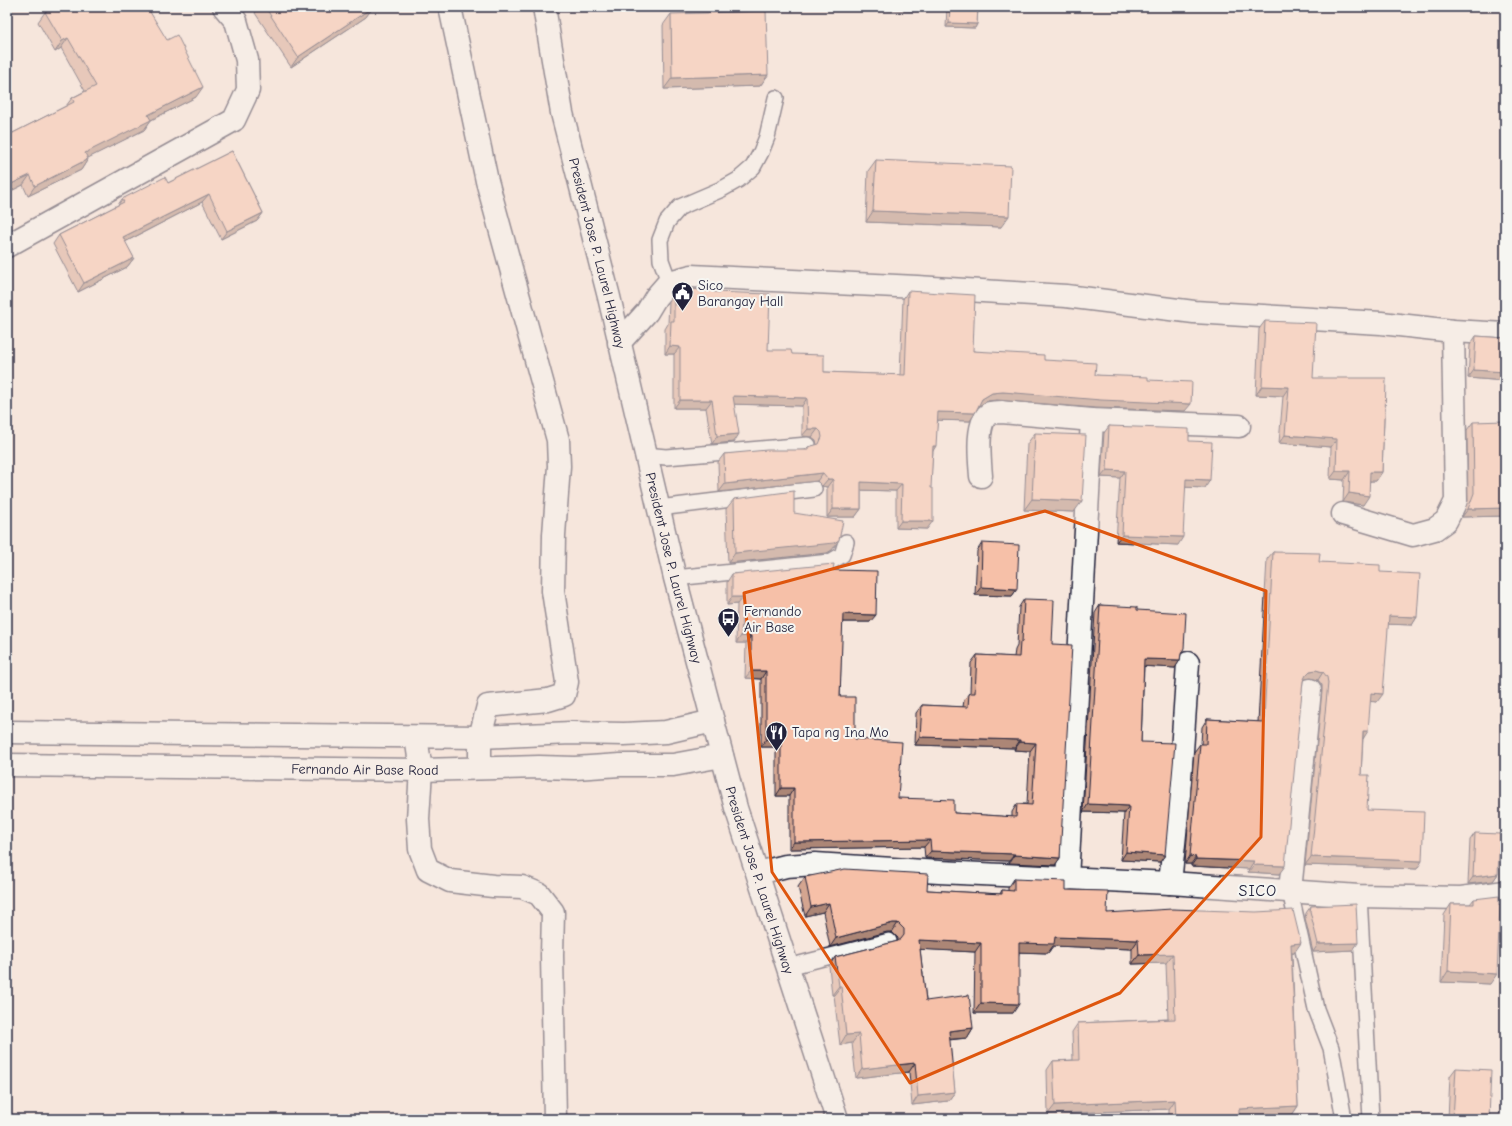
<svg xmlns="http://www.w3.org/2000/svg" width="1512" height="1126" viewBox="0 0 1512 1126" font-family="'Comic Neue',sans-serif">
  <rect width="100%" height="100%" fill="#f6e6dc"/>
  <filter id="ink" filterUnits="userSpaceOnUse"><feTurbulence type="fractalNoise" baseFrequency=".025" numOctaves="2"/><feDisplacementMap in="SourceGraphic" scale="8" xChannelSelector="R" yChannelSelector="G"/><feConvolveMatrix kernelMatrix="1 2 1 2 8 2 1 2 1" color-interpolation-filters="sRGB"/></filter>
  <g filter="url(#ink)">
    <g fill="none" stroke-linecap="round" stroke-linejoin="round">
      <defs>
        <g id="lane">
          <polyline points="669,282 661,260 660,240 667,222 680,207 722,189 738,180 753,167 761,152 767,137 776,98"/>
          <polyline points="645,455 666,457 808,445"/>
          <polyline points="659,508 814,489"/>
          <polyline points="675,578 830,562 842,555 846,542"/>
          <polyline points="1290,891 1316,1009 1331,1048 1344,1119"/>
          <polyline points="1359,896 1371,1119"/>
          <polyline points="788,967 889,941"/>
        </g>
        <g id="street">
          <polyline points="450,7 487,181 558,440 559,466 554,535 553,591 567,682 564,695 548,700 488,706 480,737 480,768"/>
          <polyline points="7,246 234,120 248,90 247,60 236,21 224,7"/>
          <polyline points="619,343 647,312 656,297 669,282 691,276 917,287 1066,296 1194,312 1381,323 1453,331 1505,334"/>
          <path d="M981 476C980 462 975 421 990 413 993 412 999 412 1002 412L1092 420 1239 426"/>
          <polyline points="1343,514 1413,535 1435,529 1446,521 1456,501 1453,331"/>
          <polyline points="416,737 421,770 418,819 420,849 428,870 450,881 493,886 522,887 539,894 553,912 552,955 555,1119"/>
          <polyline points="758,873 786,866 815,864 939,872 1170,883 1359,896 1461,898 1505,892"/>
          <polyline points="1067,879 1092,420"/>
          <polyline points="1170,883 1179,795 1188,663"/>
          <polyline points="1290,891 1310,690"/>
        </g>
        <g id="secondary">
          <polyline points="7,732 480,737 571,733 624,734 666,732 713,721"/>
          <path id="s1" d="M7 765 421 770 539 767 575 768 620 765H673L722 756"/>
        </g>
        <g id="highway">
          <path id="s2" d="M544 7 562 113 609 297 675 578 736 808 837 1119"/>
        </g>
      </defs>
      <use href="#lane" stroke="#22223b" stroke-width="18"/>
      <use href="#street" stroke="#22223b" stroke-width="25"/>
      <use href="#secondary" stroke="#22223b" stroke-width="25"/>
      <use href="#highway" stroke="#22223b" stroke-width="25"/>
      <use href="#lane" stroke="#f6f6f2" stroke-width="15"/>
      <use href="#street" stroke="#f6f6f2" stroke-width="22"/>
      <use href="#secondary" stroke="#f6f6f2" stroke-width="22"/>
      <use href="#highway" stroke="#f6f6f2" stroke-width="22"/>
    </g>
    <g fill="#d4a590" stroke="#22223b">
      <polygon points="255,7 373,7 366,17 291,67 255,13 257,10"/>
      <polygon points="947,7 978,7 977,24 975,28 946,27"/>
      <polygon points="45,12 196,97 151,120 144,130 87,158 88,159 81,170 28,196 23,185 7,193 7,136 66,106 72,98 85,91 61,48 55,52 38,22"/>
      <polygon points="671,14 768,75 760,86 664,89 663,25"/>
      <polygon points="232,151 263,213 257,221 221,239 202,202 125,242 134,258 127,267 78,292 53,244 59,235 118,205 122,199 168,183"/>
      <polygon points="876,160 1001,227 866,222 868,171"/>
      <polygon points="908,291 973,351 1044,360 1095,375 1148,380 1185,411 1095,408 997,400 987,401 979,406 970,421 938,420 933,451 927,529 896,528 896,491 861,490 861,509 855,517 827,517 827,487 822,486 817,481 719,492 718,462 724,454 805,450 808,447 817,445 816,440 812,437 802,436 802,406 734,404 734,442 712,444 706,408 674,408 674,354 665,354 665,329 668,324 669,301 674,293 714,292 768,350 792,354 824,372 900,375 903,299"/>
      <polygon points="1265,321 1313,378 1384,419 1382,472 1376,481 1370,481 1363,505 1343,502 1344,480 1330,479 1331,447 1279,443 1283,396 1256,395 1259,329"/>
      <polygon points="1476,336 1505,338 1505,381 1468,378 1470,345"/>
      <polygon points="1473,422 1505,516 1462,517 1468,501 1467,430"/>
      <polygon points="1109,426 1189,441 1205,488 1185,487 1178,545 1116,542 1120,478 1101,477 1104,433"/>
      <polygon points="1035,433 1074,512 1024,510 1027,444"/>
      <polygon points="734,499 794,513 832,550 827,553 728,563 726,509"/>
      <polygon points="982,543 1017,589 1012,596 975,595 977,551"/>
      <polygon points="1273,552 1319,562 1380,572 1417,617 1412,625 1388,624 1377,702 1370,701 1363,738 1361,775 1367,810 1417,869 1305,865 1322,691 1322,685 1318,680 1311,678 1305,679 1303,681 1279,874 1248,872 1249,869 1191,866 1191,864 1185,864 1194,752 1200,744 1201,744 1202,727 1207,719 1258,722 1267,559"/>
      <polygon points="833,570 870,622 842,622 840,697 855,739 898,798 954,813 1012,817 1012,812 1017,804 1027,804 1030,751 1014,750 1015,748 915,745 916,713 922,705 963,707 964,700 969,693 970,693 971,663 977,655 1014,657 1015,650 1017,646 1019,607 1024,599 1052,644 1060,858 1055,865 1009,863 1009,861 925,858 924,847 789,849 789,796 776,796 776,747 761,747 761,679 745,678 746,643 736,643 737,604 727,605 727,582 732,574"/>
      <polygon points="1100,605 1137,610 1181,654 1180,660 1175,668 1144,666 1141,742 1165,855 1160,862 1121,860 1124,813 1083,812 1095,613"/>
      <polygon points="1475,833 1498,874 1493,881 1468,884 1470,840"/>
      <polygon points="805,877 927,890 1000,894 1002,890 1008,891 1008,888 1014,879 1066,890 1107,913 1294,953 1292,953 1298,1106 1292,1115 1239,1118 1239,1119 1169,1119 1169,1109 1048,1114 1047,1070 1053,1061 1073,1060 1072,1032 1078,1023 1168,1019 1166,963 1132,964 1132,949 1053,946 1048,953 1019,952 1013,1013 974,1013 975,952 920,949 926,1001 973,1028 967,1038 949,1040 955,1092 948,1101 912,1105 909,1072 856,1078 852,1043 840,1045 834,995 832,995 829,966 835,957 898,941 898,938 892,932 887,932 830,947 823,912 805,916 798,887"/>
      <polygon points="1474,899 1490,984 1441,982 1444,915 1451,904 1470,904"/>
      <polygon points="1311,906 1353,950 1313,952 1305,918 1306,913"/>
      <polygon points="1456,1068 1489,1119 1448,1119 1450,1076"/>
    </g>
    <g fill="#ac8676" stroke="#22223b">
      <polygon points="373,7 366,17 291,67 298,57"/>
      <polygon points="890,7 919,7 917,11 888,10"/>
      <polygon points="949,23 977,24 975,28 946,27"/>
      <polygon points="68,38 61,48 55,52 62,41"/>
      <polygon points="768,75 760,86 664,89 672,78"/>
      <polygon points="203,87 196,97 151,120 144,130 78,163 85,153 148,115"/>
      <polygon points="88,159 81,170 28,196 35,186"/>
      <polygon points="30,175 23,185 7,193 7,186"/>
      <polygon points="209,194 202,202 117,246 123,237"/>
      <polygon points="873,211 1009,216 1001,227 866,222"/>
      <polygon points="263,213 257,221 221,239 227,231"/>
      <polygon points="134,258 127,267 78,292 84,283"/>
      <polygon points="670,346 680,347 674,354 665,354"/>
      <polygon points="1474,370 1505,372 1505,381 1468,378"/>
      <polygon points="1262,386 1289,387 1283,396 1256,395"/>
      <polygon points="1003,392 1191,404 1185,411 1095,408 997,400 987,401 977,407 982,399 992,393"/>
      <polygon points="733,396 807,398 802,406 728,404"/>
      <polygon points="680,400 712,400 706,408 674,408"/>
      <polygon points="938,412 975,413 970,421 933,420"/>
      <polygon points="808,429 818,429 812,437 802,436"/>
      <polygon points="739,434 734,442 712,444 717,436"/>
      <polygon points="1285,435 1337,439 1331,447 1279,443"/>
      <polygon points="933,446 936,446 931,454"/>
      <polygon points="1107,470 1125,471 1120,478 1101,477"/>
      <polygon points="1336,471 1350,471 1344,480 1330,479"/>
      <polygon points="1370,472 1382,472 1376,481 1364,481"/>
      <polygon points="823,473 817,481 719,492 725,484"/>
      <polygon points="828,479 833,479 827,487 822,486"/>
      <polygon points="1186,479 1210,480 1205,488 1180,487"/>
      <polygon points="861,482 902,484 896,491 856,490"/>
      <polygon points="1349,493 1369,496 1363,505 1343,502"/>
      <polygon points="1032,499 1082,501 1074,512 1024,510"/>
      <polygon points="1505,508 1505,516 1462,517 1468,509"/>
      <polygon points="833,509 861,509 855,517 827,517"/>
      <polygon points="901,521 933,521 927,529 896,528"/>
      <polygon points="1122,535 1183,537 1178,545 1116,542"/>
      <polygon points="839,540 832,550 827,553 728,563 735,553"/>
      <polygon points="981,587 1017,589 1012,596 975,595"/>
      <polygon points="732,597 743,597 737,604 727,605"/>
      <polygon points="843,614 876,615 870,622 837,622"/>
      <polygon points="1389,616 1417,617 1412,625 1384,624"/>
      <polygon points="741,636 751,636 746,643 736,643"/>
      <polygon points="1144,659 1180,660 1175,668 1139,666"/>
      <polygon points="1316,670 1323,672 1318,680 1311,678 1305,679 1300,682 1306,675 1310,671"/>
      <polygon points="751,671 766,671 761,679 745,678"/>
      <polygon points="1371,693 1383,694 1377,702 1365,701"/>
      <polygon points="1363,731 1368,731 1363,739"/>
      <polygon points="920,737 1020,740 1015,748 915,745"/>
      <polygon points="766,739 781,739 776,747 761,747"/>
      <polygon points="1020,742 1036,743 1030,751 1014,750"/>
      <polygon points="781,788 794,788 789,796 776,796"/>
      <polygon points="1088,804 1129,806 1124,813 1083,812"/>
      <polygon points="930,840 924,847 789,849 794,842"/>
      <polygon points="931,851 1015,854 1009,861 925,858"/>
      <polygon points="1126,852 1165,855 1160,862 1121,860"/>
      <polygon points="1014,855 1060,858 1055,865 1009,863"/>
      <polygon points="1190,856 1196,857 1191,864 1185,864"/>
      <polygon points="1311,857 1422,861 1417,869 1305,865"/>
      <polygon points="1196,859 1254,861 1249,869 1191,866"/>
      <polygon points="1254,865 1285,866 1279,874 1248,872"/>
      <polygon points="1498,874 1493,881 1468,884 1473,877"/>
      <polygon points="829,903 823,912 805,916 811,907"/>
      <polygon points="893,923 898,923 892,932 887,932 830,947 836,938"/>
      <polygon points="1055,937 1138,940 1132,949 1053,946 1048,953 1013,952 1019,943"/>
      <polygon points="919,940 981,943 975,952 913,949"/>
      <polygon points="1301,943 1294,953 1285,953 1291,944"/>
      <polygon points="1358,943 1353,950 1313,952 1318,944"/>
      <polygon points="1173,954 1166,963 1132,964 1139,955"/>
      <polygon points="1448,971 1497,974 1490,984 1441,982"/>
      <polygon points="839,986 841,986 834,995 832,995"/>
      <polygon points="981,1003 1019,1004 1013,1013 974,1013"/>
      <polygon points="973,1028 967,1038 942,1040 949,1031"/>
      <polygon points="859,1034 852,1043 840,1045 846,1035"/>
      <polygon points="915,1063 909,1072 856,1078 862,1069"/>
      <polygon points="955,1092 948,1101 912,1105 918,1096"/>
      <polygon points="1175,1100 1169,1109 1048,1114 1055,1105"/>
      <polygon points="1298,1106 1292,1115 1232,1118 1239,1109"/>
    </g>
    <g fill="#f6c0a8" stroke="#22223b">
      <polygon points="54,7 147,7 167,40 177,35 203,87 148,115 151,120 85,153 88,159 35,186 30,175 7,186 7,136 74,102 72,98 96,86 68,38 62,41 45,12"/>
      <polygon points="265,7 373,7 298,57"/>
      <polygon points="950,7 978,7 977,24 949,23"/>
      <polygon points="766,11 768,75 672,78 671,14"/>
      <polygon points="232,151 263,213 227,231 209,194 123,237 134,258 84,283 59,235 124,202 122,199 165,177 168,183"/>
      <polygon points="876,160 1011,166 1009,216 873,211"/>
      <polygon points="678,289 714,290 714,292 770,294 768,350 791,350 792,354 824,355 824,372 905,375 908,291 975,295 973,351 1044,355 1044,360 1096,363 1095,375 1148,377 1148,380 1192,382 1191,404 1101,400 1003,392 992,393 982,399 975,413 938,412 936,446 933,446 931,488 933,488 933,521 901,521 902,484 861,482 861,509 833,509 833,479 828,479 823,473 725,484 724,454 767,450 808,450 808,447 819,444 822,437 821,432 818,429 808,429 807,398 733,396 739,434 717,436 712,400 680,400 680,347 670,346 671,321 674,321 674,293"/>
      <polygon points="1265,321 1316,323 1313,378 1386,378 1385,418 1384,418 1382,472 1370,472 1369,496 1349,493 1350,471 1336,471 1337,439 1285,435 1289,387 1262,386"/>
      <polygon points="1476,336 1505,338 1505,372 1474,370"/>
      <polygon points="1505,421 1505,508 1468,509 1474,493 1473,422"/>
      <polygon points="1109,426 1189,429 1189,441 1212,442 1210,480 1186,479 1183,537 1122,535 1125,471 1107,470"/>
      <polygon points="1035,433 1086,435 1082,501 1032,499"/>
      <polygon points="794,491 794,513 843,521 839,540 834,543 735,553 734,499"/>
      <polygon points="982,543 1019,545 1017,589 981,587"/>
      <polygon points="1273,552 1320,553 1319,562 1380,565 1380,572 1420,574 1417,617 1389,616 1383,694 1371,693 1368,731 1363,731 1361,775 1369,775 1367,810 1424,812 1422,861 1311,857 1328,683 1327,677 1323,672 1316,670 1310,671 1306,675 1303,681 1285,866 1254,865 1254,861 1196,859 1196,857 1190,856 1200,744 1206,744 1207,719 1263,722 1264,719"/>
      <polygon points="834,564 833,570 877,571 876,615 843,614 840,697 855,697 855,739 902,742 898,798 954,800 954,813 1016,817 1017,804 1032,805 1036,743 1020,742 1020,740 920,737 922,705 968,707 969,693 975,693 977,655 1019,657 1020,642 1022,642 1024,599 1054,600 1052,644 1072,645 1060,858 1014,855 1015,854 931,851 930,840 794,842 794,788 781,788 781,739 766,739 766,671 751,671 751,636 741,636 743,597 732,597 732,574"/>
      <polygon points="1100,605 1137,607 1137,610 1186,613 1184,648 1181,654 1180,660 1144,659 1141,742 1175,743 1165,855 1126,852 1129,806 1088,804"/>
      <polygon points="1475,833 1500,834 1498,874 1473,877"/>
      <polygon points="845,869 928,874 927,890 1002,894 1002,890 1014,891 1014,879 1066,881 1066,890 1108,891 1107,913 1172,909 1256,912 1293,910 1301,943 1291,944 1298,1106 1239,1109 1239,1119 1176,1119 1175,1100 1055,1105 1053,1061 1079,1060 1078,1023 1175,1019 1173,954 1139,955 1138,940 1055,937 1054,944 1019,943 1019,1004 981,1003 981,943 919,940 926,1001 969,995 973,1028 949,1031 955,1092 918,1096 915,1063 862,1069 859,1034 846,1035 841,986 839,986 835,957 898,941 901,939 904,935 904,929 898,923 893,923 836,938 829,903 811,907 805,877"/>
      <polygon points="1499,896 1499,905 1500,905 1497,974 1448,971 1451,904 1474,904 1474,899"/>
      <polygon points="1356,904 1358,943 1318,944 1310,911 1311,906"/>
      <polygon points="1456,1068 1491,1070 1489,1119 1453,1119"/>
    </g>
  </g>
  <path d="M0 0H1512V1126H0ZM1045 511 1266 591 1261 837 1120 993 910 1083 772 872 744 593Z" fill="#f6e6dc" fill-opacity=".55" fill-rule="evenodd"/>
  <path fill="none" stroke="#de560e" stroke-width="3" stroke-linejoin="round" d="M1045 511 1266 591 1261 837 1120 993 910 1083 772 872 744 593Z"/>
  <defs>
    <symbol id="civic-pin" viewBox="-11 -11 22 30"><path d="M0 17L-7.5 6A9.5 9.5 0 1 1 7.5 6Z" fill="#22223b" stroke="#f6f6f2"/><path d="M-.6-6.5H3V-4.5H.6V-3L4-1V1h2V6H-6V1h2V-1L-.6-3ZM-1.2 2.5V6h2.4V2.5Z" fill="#fff"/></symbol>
    <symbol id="bus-pin" viewBox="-11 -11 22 30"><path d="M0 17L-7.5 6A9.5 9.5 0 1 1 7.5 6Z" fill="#22223b" stroke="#f6f6f2"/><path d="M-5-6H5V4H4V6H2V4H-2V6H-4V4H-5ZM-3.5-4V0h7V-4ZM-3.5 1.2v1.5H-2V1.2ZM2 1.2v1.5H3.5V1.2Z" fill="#fff"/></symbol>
    <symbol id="restaurant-pin" viewBox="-11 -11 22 30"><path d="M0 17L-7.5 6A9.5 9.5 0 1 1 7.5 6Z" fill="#22223b" stroke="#f6f6f2"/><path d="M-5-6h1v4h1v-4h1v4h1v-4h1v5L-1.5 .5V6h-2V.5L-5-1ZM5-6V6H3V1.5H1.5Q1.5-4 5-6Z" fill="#fff"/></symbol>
  </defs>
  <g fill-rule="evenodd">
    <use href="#civic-pin" x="670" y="280" width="25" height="34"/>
    <use href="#bus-pin" x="716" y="606" width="25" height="34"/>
    <use href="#restaurant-pin" x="764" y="720" width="25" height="34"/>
  </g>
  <g text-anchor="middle" stroke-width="4" stroke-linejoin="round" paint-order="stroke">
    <g font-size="14" fill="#22223b" stroke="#f6f6f2">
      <text dy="5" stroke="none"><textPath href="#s2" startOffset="252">President Jose P. Laurel Highway</textPath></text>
      <text dy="5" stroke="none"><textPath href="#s2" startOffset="576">President Jose P. Laurel Highway</textPath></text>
      <text dy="5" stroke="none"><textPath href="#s1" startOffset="358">Fernando Air Base Road</textPath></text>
      <text dy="5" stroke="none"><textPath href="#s2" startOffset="900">President Jose P. Laurel Highway</textPath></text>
    </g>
    <g font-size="14" fill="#22223b" stroke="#f6f6f2" text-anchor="start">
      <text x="698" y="290">Sico<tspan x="698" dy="16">Barangay Hall</tspan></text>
      <text x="744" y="616">Fernando<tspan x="744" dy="16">Air Base</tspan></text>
      <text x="792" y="737">Tapa ng Ina Mo</text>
    </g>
    <g font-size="16" letter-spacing="1" fill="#22223b" stroke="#f6f6f2">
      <text x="1258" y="896">SICO</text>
    </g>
  </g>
  <rect width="1512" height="1126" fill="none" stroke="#f6f6f2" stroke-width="24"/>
  <rect x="12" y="12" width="1488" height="1102" fill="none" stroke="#22223b" stroke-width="1.5" filter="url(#ink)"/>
</svg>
